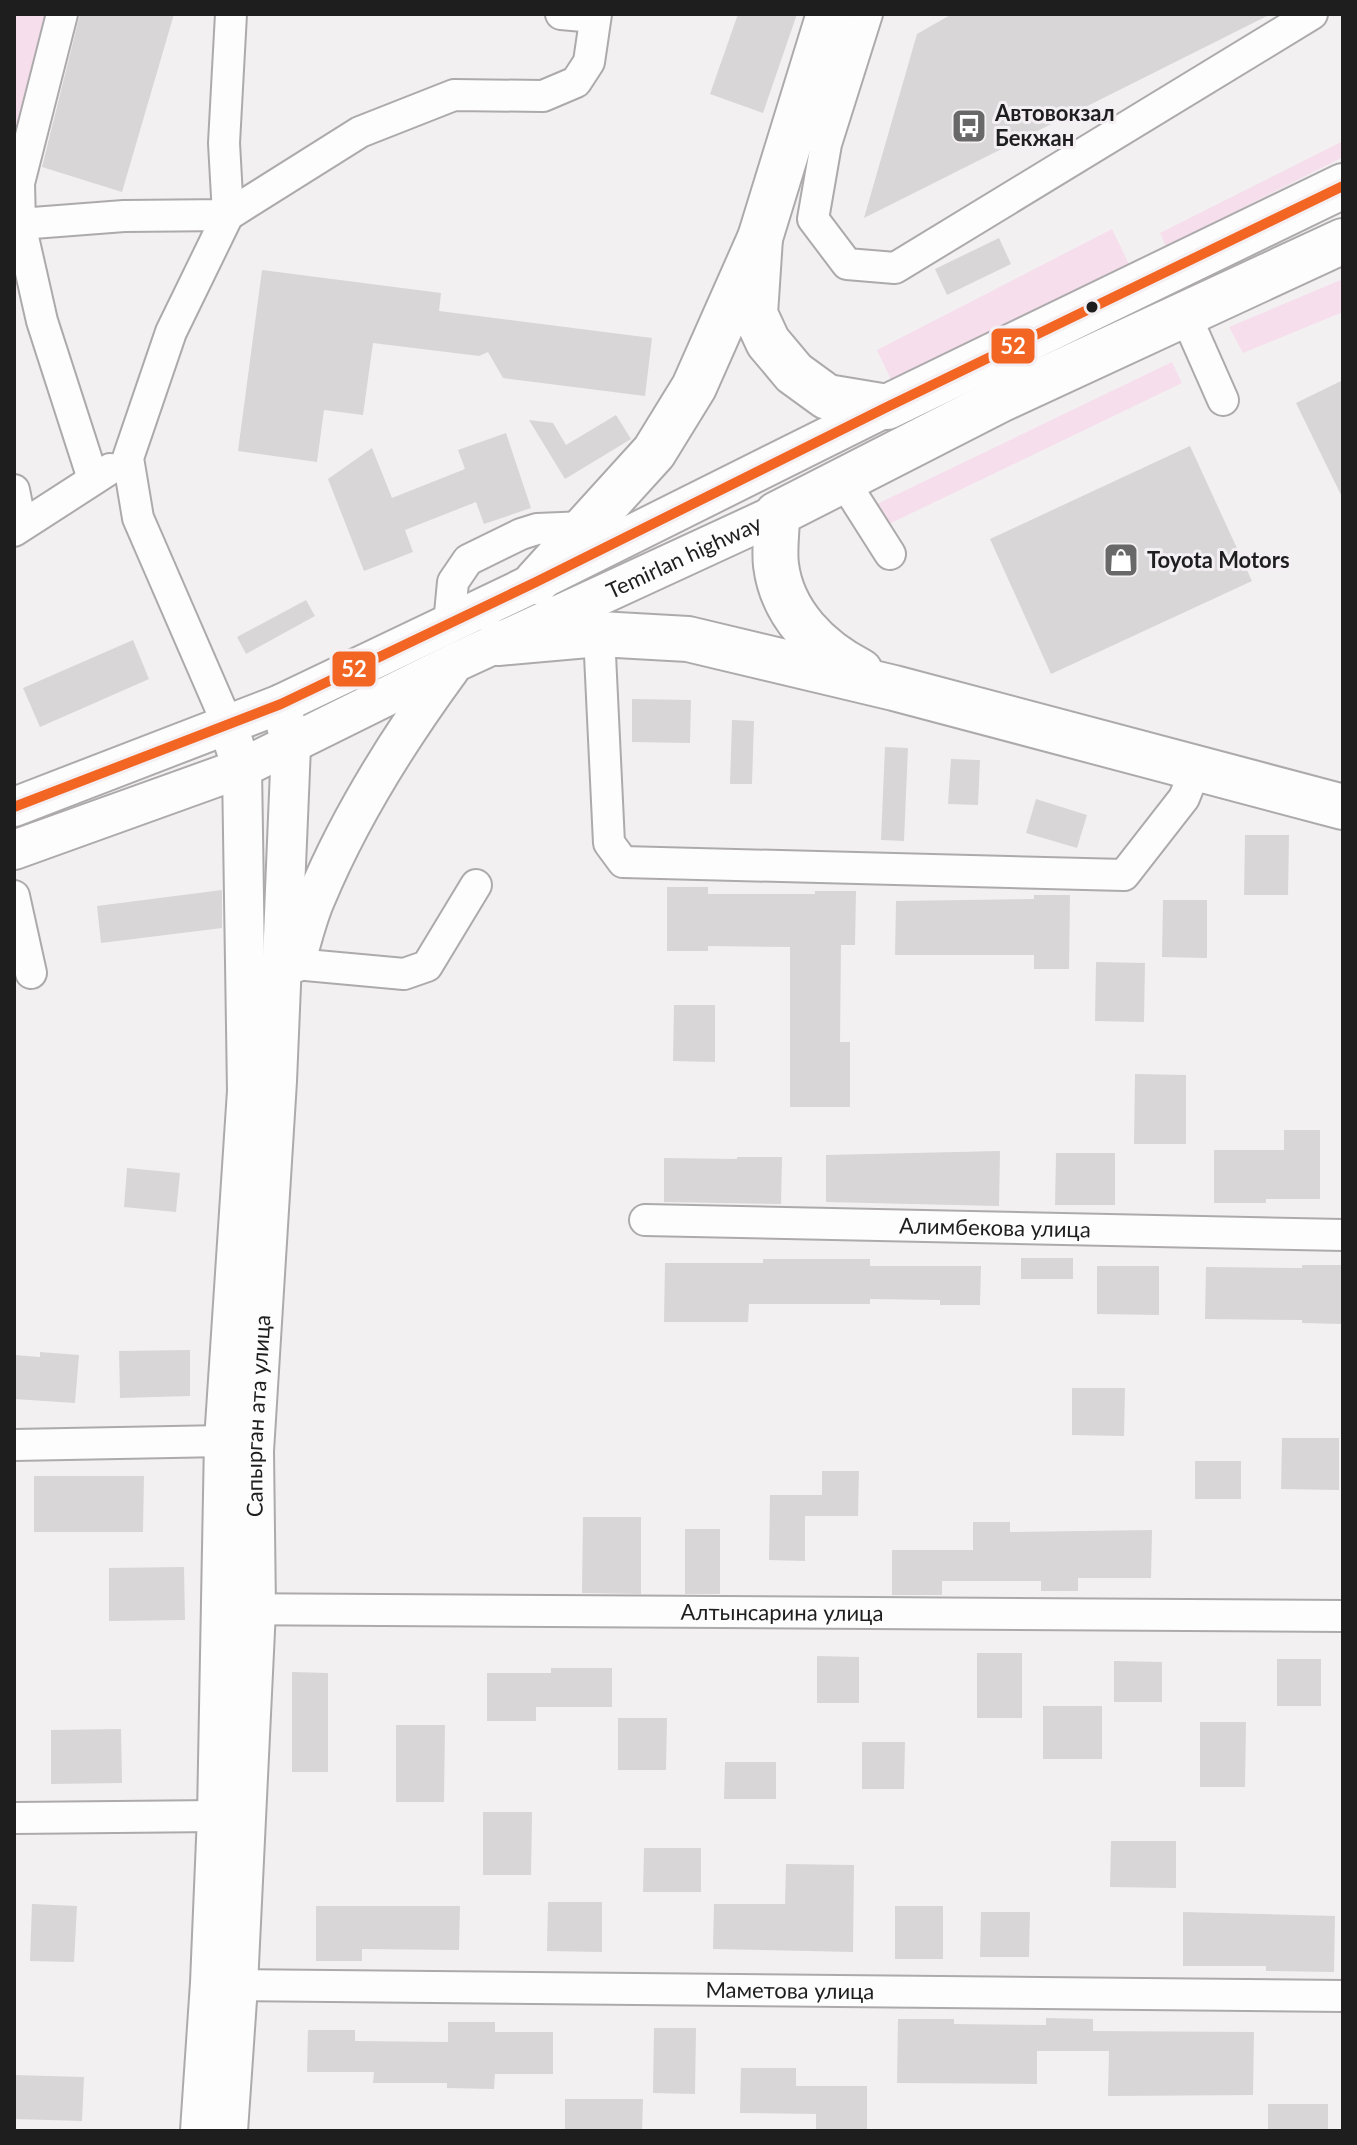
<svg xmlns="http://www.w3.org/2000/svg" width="1357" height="2145" viewBox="0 0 1357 2145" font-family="Lato,sans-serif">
  <rect width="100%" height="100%" fill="#f3f0f2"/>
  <g fill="#f6deec">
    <polygon points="14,14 62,14 20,195 14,351"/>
    <polygon points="1343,141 1343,157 1166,247 1160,233"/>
    <polygon points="1112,229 1129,264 894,386 877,350"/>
    <polygon points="1343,279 1343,312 1243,353 1229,327"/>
    <polygon points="1172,362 1182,383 887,525 877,504"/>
  </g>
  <g fill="#d8d6d6">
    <polygon points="80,14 174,14 122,192 42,167"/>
    <polygon points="738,14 797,14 763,113 710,94"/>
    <polygon points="952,14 1271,14 864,218 917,34"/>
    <polygon points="999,238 1011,264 947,295 935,269"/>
    <polygon points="262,270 441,293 439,311 652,338 645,396 503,378 488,352 479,356 373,343 363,415 324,410 317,462 238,451"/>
    <polygon points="1343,380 1343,499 1296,403"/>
    <polygon points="616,415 631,439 565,479 529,420 553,423 566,445"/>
    <polygon points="506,433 531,508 484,524 476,502 405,530 413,552 364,571 328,479 372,448 392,498 465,469 458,450"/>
    <polygon points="1190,446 1252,581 1051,674 990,539"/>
    <polygon points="306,600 315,616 246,654 237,637"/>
    <polygon points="133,640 149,679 40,727 23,688"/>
    <polygon points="632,699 691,700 690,743 632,742"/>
    <polygon points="732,720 754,721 752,784 730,784"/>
    <polygon points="885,747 908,748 904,841 881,840"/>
    <polygon points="951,759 980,760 978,805 948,804"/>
    <polygon points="1036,799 1087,815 1077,848 1026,833"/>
    <polygon points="1245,835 1289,835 1288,895 1244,895"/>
    <polygon points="667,887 708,887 708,894 815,894 815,891 856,891 855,945 841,945 840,1042 850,1042 850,1107 790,1107 790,947 708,946 708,951 667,951"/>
    <polygon points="222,890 222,928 101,943 97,906"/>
    <polygon points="1034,895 1070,895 1069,969 1034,969 1034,955 895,955 896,901 1034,899"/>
    <polygon points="1163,900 1207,900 1207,958 1162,957"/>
    <polygon points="1096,962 1145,963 1144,1022 1095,1021"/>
    <polygon points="674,1005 715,1005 715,1062 673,1061"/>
    <polygon points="1135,1074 1186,1075 1186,1144 1134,1144"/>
    <polygon points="1284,1130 1320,1130 1320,1199 1266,1199 1266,1203 1214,1203 1214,1150 1284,1150"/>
    <polygon points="1000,1151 999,1206 826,1202 826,1155"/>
    <polygon points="1056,1153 1115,1153 1115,1205 1055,1205"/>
    <polygon points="737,1157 782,1157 781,1204 664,1202 664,1158 737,1159"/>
    <polygon points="127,1168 180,1173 176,1212 124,1207"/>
    <rect x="1021" y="1258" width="52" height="21"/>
    <polygon points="763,1259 870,1259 870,1266 981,1266 980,1305 940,1305 940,1300 870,1299 870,1304 749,1304 748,1322 664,1322 665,1263 763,1263"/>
    <polygon points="1302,1265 1343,1265 1343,1324 1302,1323 1302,1320 1205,1319 1206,1267 1302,1268"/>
    <polygon points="1097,1266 1159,1266 1159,1315 1097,1314"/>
    <polygon points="190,1350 190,1396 120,1398 119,1351"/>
    <polygon points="40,1352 79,1355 75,1403 14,1399 14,1355 40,1357"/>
    <polygon points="1072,1388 1125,1388 1124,1436 1072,1435"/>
    <polygon points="1282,1438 1339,1438 1339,1490 1281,1489"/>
    <rect x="1195" y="1461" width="46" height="38"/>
    <polygon points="822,1471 859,1471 858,1516 805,1516 805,1561 769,1560 770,1495 822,1495"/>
    <polygon points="34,1476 144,1476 143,1532 34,1532"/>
    <polygon points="583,1517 641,1517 641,1594 582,1593"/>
    <polygon points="973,1522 1010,1522 1010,1532 1152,1530 1151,1578 1078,1578 1078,1591 1041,1591 1041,1581 942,1581 942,1595 892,1595 892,1550 973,1550"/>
    <rect x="685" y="1529" width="35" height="65"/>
    <polygon points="184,1567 185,1620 109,1621 109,1568"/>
    <rect x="977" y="1653" width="45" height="65"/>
    <polygon points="817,1656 859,1657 859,1703 817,1703"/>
    <rect x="1277" y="1659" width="44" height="47"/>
    <polygon points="1114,1661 1162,1662 1162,1702 1114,1702"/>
    <polygon points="551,1668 612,1668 612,1707 536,1707 536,1721 487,1721 487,1673 551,1673"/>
    <polygon points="292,1672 328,1673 328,1772 292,1772"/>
    <rect x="1043" y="1706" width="59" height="53"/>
    <polygon points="618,1718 667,1718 666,1770 618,1770"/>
    <polygon points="1200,1722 1246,1722 1245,1787 1200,1787"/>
    <polygon points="396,1725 445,1725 444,1802 396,1802"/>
    <polygon points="121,1729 122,1783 51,1784 51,1730"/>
    <polygon points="862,1742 905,1742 904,1789 862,1789"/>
    <polygon points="725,1762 776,1762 776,1799 724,1799"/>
    <polygon points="483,1812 532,1812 531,1875 483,1875"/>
    <polygon points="1111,1841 1176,1841 1176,1888 1110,1887"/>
    <polygon points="644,1848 701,1848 701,1892 643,1892"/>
    <polygon points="786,1864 854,1865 853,1952 713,1949 714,1904 785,1904"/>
    <polygon points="548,1902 602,1902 602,1952 547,1951"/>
    <polygon points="32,1904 77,1906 74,1962 30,1961"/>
    <polygon points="316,1906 460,1906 459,1950 362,1949 362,1961 316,1961"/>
    <rect x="895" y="1906" width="48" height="53"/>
    <polygon points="981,1912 1030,1912 1029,1957 980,1957"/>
    <polygon points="1183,1912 1335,1916 1334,1972 1266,1971 1266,1966 1183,1966"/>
    <polygon points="1046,2018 1093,2019 1093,2031 1254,2032 1253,2095 1108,2096 1109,2051 1037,2051 1037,2084 897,2083 898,2019 954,2019 954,2024 1046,2025"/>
    <polygon points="448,2022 495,2022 495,2032 553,2032 553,2074 495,2074 494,2089 447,2088 447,2083 373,2083 374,2072 307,2072 308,2030 355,2030 355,2041 448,2042"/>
    <polygon points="654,2028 696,2028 695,2094 653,2093"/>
    <polygon points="741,2068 796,2068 796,2086 867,2086 867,2131 816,2131 816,2114 740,2113"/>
    <polygon points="14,2075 84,2077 82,2121 14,2119"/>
    <polygon points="565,2099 643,2099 642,2131 565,2131"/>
    <rect x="1268" y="2104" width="60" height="27"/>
  </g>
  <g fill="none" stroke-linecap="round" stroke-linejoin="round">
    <defs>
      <g id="minor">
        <polyline points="62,14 19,183 20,224 42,321 93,479"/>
        <polyline points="561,14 595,17"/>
        <polyline points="867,14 826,144 813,219 847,264 895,268 1312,14"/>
        <polyline points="20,224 124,216 228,215 360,132 454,95 543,96 576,82 589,62 596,14"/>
        <polyline points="1185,314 1223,400"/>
        <polyline points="843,480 890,554"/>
        <polyline points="14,490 21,525"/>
        <polyline points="14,531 110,469"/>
        <polyline points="449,624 453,582 468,560 521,534 537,529 586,527"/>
        <polyline points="599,634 609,843 623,862 1124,875 1184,798 1196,768"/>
        <polyline points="227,723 138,518 128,458 171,332 228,215 224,143 231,14"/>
        <polyline points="14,896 31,973"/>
        <polyline points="295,964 404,974 427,966 476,885"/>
        <path id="s1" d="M645 1220 1343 1235"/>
        <polyline points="14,1445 224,1441"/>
        <path id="s2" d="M234 1609 1343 1616"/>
        <polyline points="14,1818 217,1816"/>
        <path id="s3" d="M238 1985 1343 1996"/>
      </g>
      <g id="major">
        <polyline points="14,807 281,704 536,582 887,407"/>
        <path id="s4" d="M14 850 242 768 454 663 777 514"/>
        <path d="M295 963C302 942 307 918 316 898 350 816 398 740 450 669"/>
        <polyline points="200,2131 210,1983 217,1816 224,1441 247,1091 242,768 227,723"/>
        <path id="s5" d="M228 2131 238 1985 256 1610 254 1451 277 1081 291 746 281 704"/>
      </g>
      <g id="highway">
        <polyline points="760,238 755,314 768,342 794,373 827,397 887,407 1343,186"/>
        <polyline points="536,582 654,452 694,387 760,238 829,14"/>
        <polyline points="498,643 599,634 688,639 894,688 1343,807"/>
        <path d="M860 671C819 650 782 614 776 565 774 549 777 531 777 514L1002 399 1343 241"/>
      </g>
    </defs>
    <use href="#minor" stroke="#adaaac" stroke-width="34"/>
    <use href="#major" stroke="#adaaac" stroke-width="42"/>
    <use href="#highway" stroke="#adaaac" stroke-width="48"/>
    <use href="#minor" stroke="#fdfdfd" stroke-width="30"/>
    <use href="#major" stroke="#fdfdfd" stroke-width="38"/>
    <use href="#highway" stroke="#fdfdfd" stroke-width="44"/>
    <defs>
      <polyline id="bus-1" points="14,807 281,704 536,582 887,407 1343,186"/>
    </defs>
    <use href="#bus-1" stroke="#f4eff2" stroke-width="16"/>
    <use href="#bus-1" stroke="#f26522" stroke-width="10"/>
  </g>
  <defs>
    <symbol id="bus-square" viewBox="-11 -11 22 22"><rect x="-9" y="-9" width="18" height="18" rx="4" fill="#696869" stroke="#f4eff2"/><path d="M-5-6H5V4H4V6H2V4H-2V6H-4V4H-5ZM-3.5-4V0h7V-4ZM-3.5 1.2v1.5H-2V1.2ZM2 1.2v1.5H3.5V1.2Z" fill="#fff"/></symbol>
    <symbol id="shop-square" viewBox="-11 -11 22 22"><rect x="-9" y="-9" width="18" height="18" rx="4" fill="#696869" stroke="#f4eff2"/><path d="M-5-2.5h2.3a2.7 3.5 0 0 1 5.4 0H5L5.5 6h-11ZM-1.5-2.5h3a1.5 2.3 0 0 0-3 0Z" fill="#fff"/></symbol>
  </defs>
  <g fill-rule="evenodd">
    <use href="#bus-square" x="949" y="106" width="40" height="40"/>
    <use href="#shop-square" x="1101" y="540" width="40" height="40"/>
  </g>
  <circle fill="#1f1e1f" stroke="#f4eff2" stroke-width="3" cx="1092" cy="307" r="7"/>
  <g text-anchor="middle" stroke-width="6" stroke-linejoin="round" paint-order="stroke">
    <g font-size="22" font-weight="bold" fill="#1f1e1f" stroke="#f4eff2" text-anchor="start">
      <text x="995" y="121">Автовокзал<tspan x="995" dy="25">Бекжан</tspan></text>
      <text x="1147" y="568">Toyota Motors</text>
    </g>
    <g font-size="22" fill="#1f1e1f" stroke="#f4eff2">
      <text dy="8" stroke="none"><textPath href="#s4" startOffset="732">Temirlan highway</textPath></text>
      <text dy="8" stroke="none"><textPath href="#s1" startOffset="350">Алимбекова улица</textPath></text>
      <text dy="8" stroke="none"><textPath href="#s5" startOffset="716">Сапырган ата улица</textPath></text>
      <text dy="8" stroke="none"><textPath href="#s2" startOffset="548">Алтынсарина улица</textPath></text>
      <text dy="8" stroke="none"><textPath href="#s3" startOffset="552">Маметова улица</textPath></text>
    </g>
  </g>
  <g stroke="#f4eff2" stroke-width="3">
    <rect x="990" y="327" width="46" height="38" rx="8" fill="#f26522"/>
    <rect x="331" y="650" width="46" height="38" rx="8" fill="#f26522"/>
  </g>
  <g font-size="22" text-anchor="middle" font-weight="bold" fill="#fff">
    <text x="1013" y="354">52</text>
    <text x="354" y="677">52</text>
  </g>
  <rect width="1357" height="2145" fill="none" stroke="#1f1e1f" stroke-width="32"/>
</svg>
